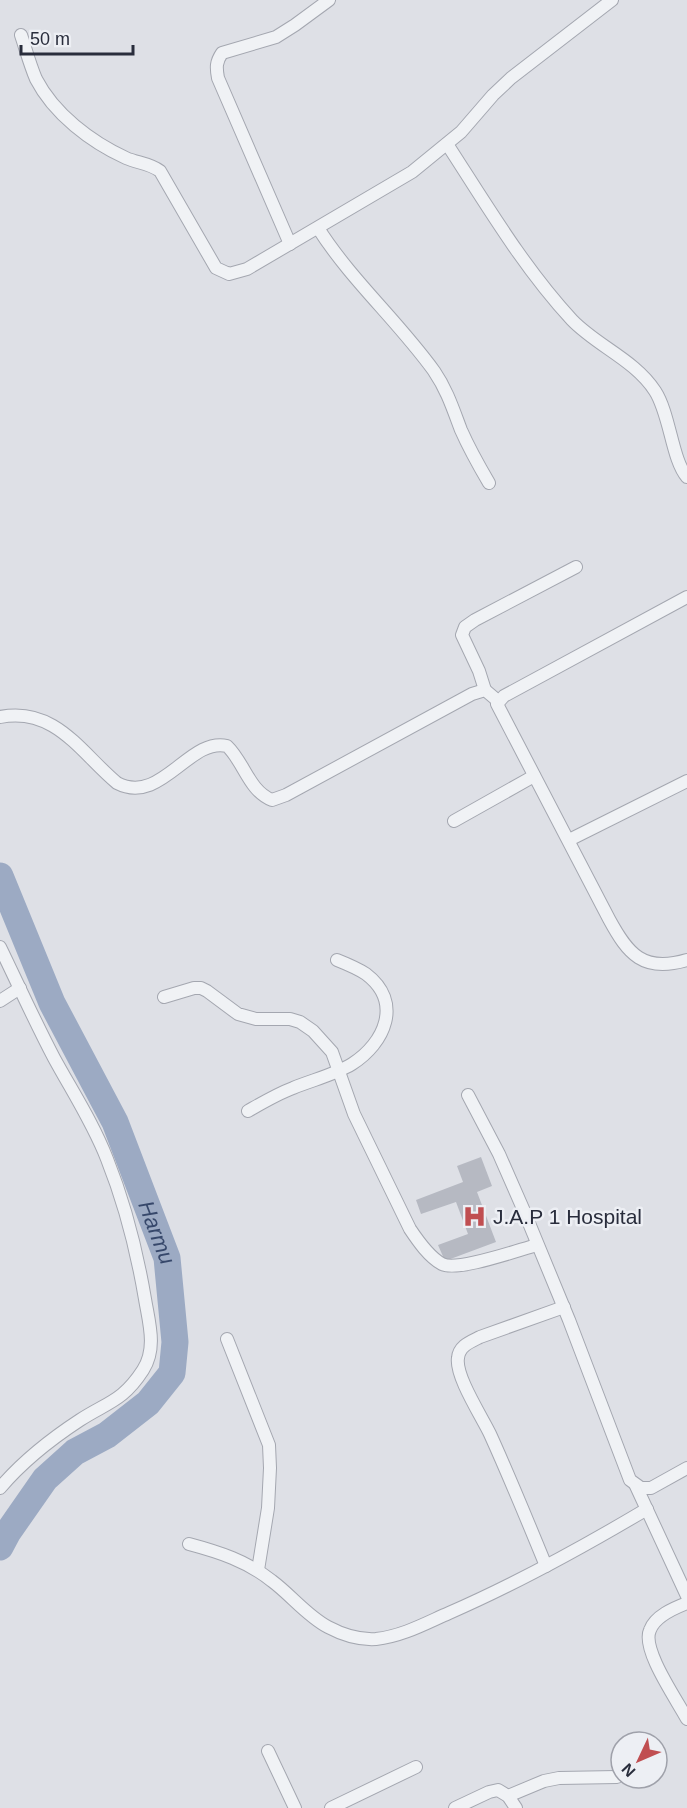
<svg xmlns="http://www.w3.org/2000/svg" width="687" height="1808" viewBox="0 0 687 1808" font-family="Arial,sans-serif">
  <rect width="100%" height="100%" fill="#dee0e6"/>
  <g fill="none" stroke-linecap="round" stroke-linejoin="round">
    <path stroke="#9caac3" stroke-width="27" id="s1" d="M0 876 52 1003 115 1122 167 1258 175 1342 172 1373 148 1403 107 1435 75 1452 45 1479 8 1532 0 1547"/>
  </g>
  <polygon fill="#b6b9c2" points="481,1157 492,1186 477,1192 496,1242 445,1261 438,1245 468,1234 456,1202 421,1214 416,1200 463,1182 457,1166"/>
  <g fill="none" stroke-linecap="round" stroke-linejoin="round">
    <defs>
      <g id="street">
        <path d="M21 35C26 50 30 65 36 79 54 114 91 142 126 158 137 163 149 163 160 171L216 268 229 274 247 269 412 172 461 132 493 95 511 78 612 0"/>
        <path d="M447 144C486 204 523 267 572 320 597 346 635 360 655 391 670 414 672 460 687 477"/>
        <path d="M318 228C351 280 398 321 434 371 447 390 453 409 461 430 469 448 479 466 489 483"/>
        <path d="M290 244 218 78C216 67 216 62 222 53L276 37 295 25 329 0"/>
        <path d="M687 597 504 696 497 704 609 919C628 954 643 973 687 960"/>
        <polyline points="485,690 479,671 462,635 465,627 475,620 576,567"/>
        <path d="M0 717C55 706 81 753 117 783 161 806 189 737 227 746 244 762 249 791 272 800L286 795 472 694 485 690 498 701"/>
        <polyline points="454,821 534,776"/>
        <polyline points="569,840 687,781"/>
        <path d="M0 947C18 984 35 1022 54 1058 72 1091 93 1123 107 1159 125 1204 137 1252 145 1299 149 1323 157 1348 143 1370 123 1401 108 1402 80 1420 51 1439 22 1462 0 1488"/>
        <path d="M164 997 194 988H201L207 991 238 1014 256 1019H290L300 1022 313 1031 332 1052 354 1114 410 1229C418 1241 429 1257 442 1264 457 1272 518 1250 537 1245"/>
        <polyline points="0,1001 20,988"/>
        <polyline points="468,1095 499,1154 524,1211 569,1320 630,1480 641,1488 651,1488 687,1468"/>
        <path d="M248 1111C262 1103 277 1094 293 1088 312 1080 334 1075 352 1064 385 1043 403 1002 366 974 357 968 347 964 337 960"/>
        <polyline points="227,1339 269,1445 270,1468 268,1508 258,1570"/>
        <polyline points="636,1486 687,1596"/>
        <path d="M189 1544C219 1552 247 1561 272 1581 291 1595 307 1616 328 1627 343 1635 360 1640 376 1639 403 1636 426 1623 449 1613 518 1583 583 1547 647 1509"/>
        <path d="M546 1566C528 1522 510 1478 490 1434 482 1417 455 1376 458 1358 459 1346 470 1342 480 1337L564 1307"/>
        <path d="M687 1603C674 1608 655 1616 650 1630 641 1649 677 1700 687 1719"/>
        <polyline points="268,1751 295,1808"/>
        <polyline points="508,1796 544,1781 559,1778 617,1777"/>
        <polyline points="331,1808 416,1767"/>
        <polyline points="455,1808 489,1792 498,1790 508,1796 516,1808"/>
      </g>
    </defs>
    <use href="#street" stroke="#a4a7b0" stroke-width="14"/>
    <use href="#street" stroke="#f0f2f5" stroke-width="12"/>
  </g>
  <defs>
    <symbol id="hospital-bare" viewBox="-9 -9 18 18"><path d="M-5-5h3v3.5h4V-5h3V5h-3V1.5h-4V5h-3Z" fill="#c04e51" stroke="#edeff4" stroke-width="2.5" paint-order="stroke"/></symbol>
  </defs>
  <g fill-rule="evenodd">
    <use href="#hospital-bare" x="458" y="1200" width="33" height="33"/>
  </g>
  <g text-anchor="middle" stroke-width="5" stroke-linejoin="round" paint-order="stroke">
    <g font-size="21" fill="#292d3c" stroke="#edeff4" text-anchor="start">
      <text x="493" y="1224">J.A.P 1 Hospital</text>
    </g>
    <g font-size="22" font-style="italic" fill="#37486b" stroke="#edeff4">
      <text dy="8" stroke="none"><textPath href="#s1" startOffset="390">Harmu</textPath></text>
    </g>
  </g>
  <g transform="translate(639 1760) rotate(226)"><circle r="28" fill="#edeff4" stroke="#9fa1aa" stroke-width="1.5"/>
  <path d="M0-4.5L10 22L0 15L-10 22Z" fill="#c04e51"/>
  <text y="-9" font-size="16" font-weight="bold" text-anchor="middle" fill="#292d3c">N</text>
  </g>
  <path d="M21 45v9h112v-9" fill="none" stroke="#292d3c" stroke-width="3"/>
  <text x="30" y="45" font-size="18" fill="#292d3c" stroke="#edeff4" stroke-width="4.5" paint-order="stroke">50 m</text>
</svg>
